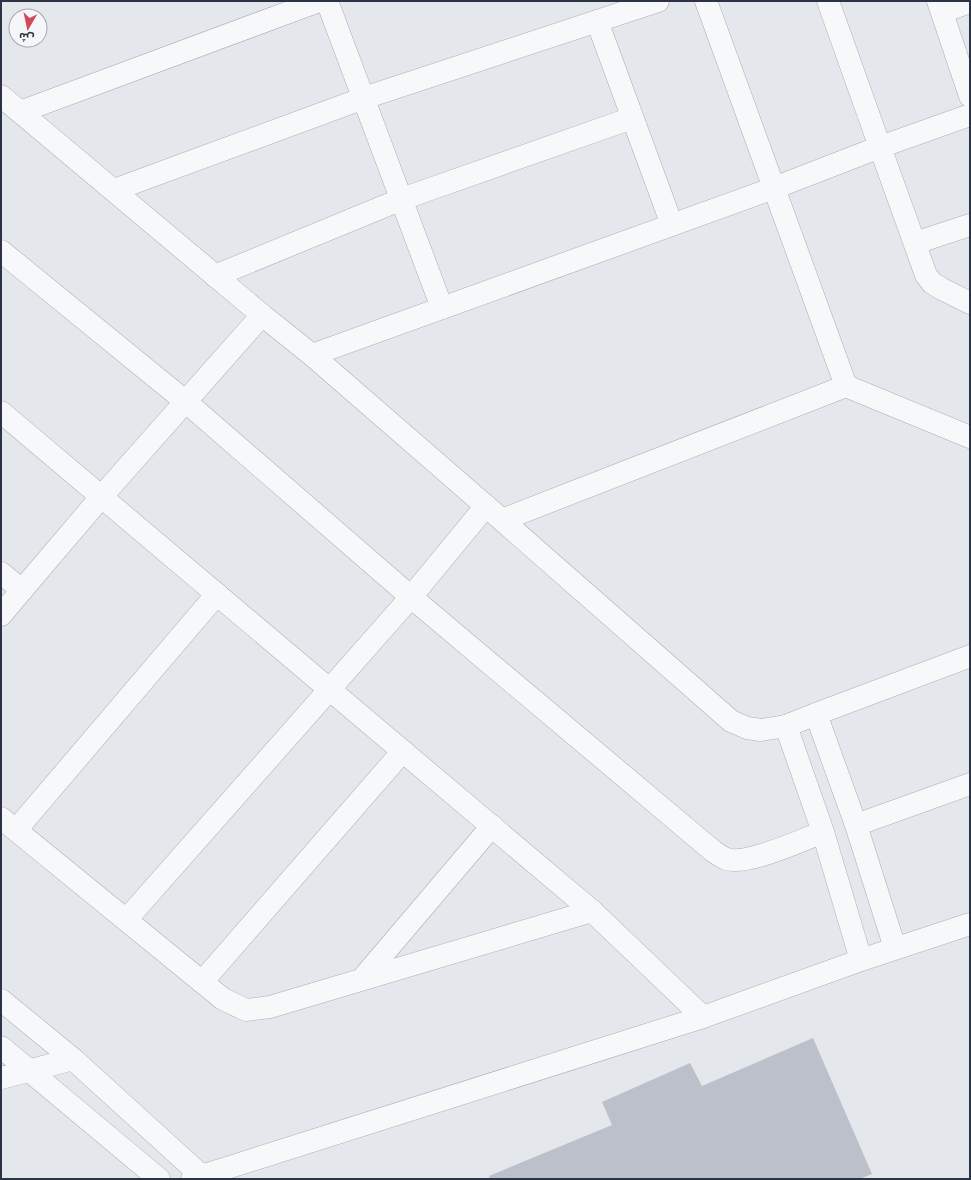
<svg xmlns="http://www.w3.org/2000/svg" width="971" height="1180" viewBox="0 0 971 1180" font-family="'Public Sans','Noto Sans Arabic',sans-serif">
  <rect width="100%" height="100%" fill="#e4e7ec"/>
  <polygon fill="#bbc0ca" points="813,1038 872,1174 859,1179 490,1179 489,1176 612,1125 602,1102 690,1063 702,1086"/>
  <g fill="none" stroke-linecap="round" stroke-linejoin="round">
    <defs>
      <g id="minor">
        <polyline points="327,1 442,308"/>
        <polyline points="706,1 846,386"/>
        <polyline points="828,1 880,147 926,275 932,283 942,289 970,303"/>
        <polyline points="938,1 970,96"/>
        <polyline points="942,12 970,2"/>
        <polyline points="597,21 672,225"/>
        <polyline points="1,96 262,315 312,355 502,520 731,721 747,728 761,730 786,726 816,714 970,656"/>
        <polyline points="20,112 319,1"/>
        <polyline points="114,190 364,98 658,1"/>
        <polyline points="915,243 970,225"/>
        <path d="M1 251 185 401 411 597 713 851C717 854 722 857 726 859 746 866 802 840 823 832"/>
        <polyline points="215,276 402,199 632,118"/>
        <polyline points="312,355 774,188 880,147 970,115"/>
        <polyline points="1,412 592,911 703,1017"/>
        <polyline points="502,520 846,386 970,437"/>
        <polyline points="1,573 22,590"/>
        <polyline points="1,615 22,590 102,496 262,315"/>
        <polyline points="816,714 856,825 895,948"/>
        <polyline points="786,726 823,832 861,960"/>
        <polyline points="1,818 223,999 246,1010 270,1007 592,911"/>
        <polyline points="856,825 970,784"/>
        <polyline points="16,830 217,594"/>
        <polyline points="126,920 411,597 486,506"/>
        <polyline points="362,979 492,826"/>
        <polyline points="202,982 403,751"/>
        <polyline points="1,1000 73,1059 205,1179"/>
        <polyline points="1,1047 159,1179"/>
        <polyline points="1,1078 73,1059"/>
        <polyline points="192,1179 703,1017 861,960 970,924"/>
      </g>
    </defs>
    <use href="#minor" stroke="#a9aeb7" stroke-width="23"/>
    <use href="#minor" stroke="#f7f8fa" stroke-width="22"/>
  </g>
  <rect width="971" height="1180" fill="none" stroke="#2b3445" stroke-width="4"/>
  <g transform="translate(28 28) rotate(189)"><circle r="19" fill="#f4f6f9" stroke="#a4a8b1"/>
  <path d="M0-3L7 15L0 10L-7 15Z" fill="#d1495b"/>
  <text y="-6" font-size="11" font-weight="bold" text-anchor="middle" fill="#2b3445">ش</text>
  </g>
</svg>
